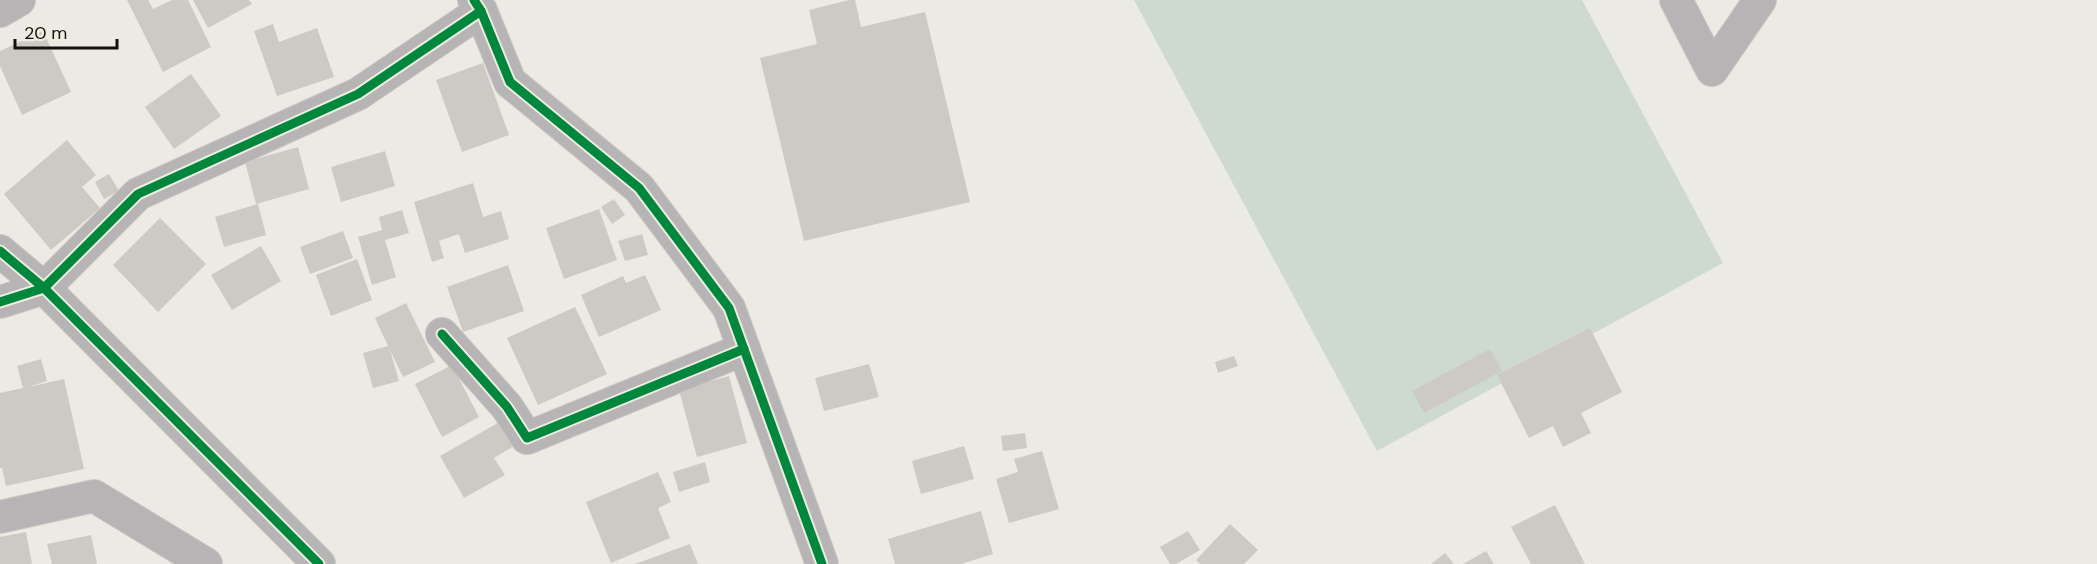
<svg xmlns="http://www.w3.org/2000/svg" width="2097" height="564" viewBox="0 0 2097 564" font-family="'DM Sans',sans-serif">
  <rect width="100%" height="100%" fill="#eceae4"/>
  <polygon fill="#cedacd" points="1134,0 1582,0 1723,263 1377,451"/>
  <g fill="#cdcac6">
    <polygon points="127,0 148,0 153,9 172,0 188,0 211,47 163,72"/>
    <polygon points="193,0 249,0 252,4 208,28"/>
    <polygon points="849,0 855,0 861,27 925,12 970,202 804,241 760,58 817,44 809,10"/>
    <polygon points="273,24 279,42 317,28 334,77 277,96 254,31"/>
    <polygon points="43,31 71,92 22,115 0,66 0,51"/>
    <polygon points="483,63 509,135 462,152 436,80"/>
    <polygon points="191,74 221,116 174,149 145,107"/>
    <polygon points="67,140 96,175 82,187 100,208 51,250 4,194"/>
    <polygon points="298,147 309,189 256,204 245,162"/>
    <polygon points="385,151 395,186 341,202 331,167"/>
    <polygon points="109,174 119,191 104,199 95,182"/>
    <polygon points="473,183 483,217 501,211 509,239 465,253 459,234 439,241 444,258 432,262 414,202"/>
    <polygon points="614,199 625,215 612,224 601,207"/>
    <polygon points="258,204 266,235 224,247 215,217"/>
    <polygon points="599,209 617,260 564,279 546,228"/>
    <polygon points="402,210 409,233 385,240 396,277 372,285 358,237 382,230 379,217"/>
    <polygon points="160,218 206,264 158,312 113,265"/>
    <polygon points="343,231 353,258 310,274 300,247"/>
    <polygon points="642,234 648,255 625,261 618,241"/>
    <polygon points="261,246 281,281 232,310 211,275"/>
    <polygon points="357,259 372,300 331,316 316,275"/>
    <polygon points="508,265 524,311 463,332 447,287"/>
    <polygon points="645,275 661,310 599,337 581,295 623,276 626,283"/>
    <polygon points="406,303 435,362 403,377 390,350 399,381 373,388 363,353 388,346 375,318"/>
    <polygon points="575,307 607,374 538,405 507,338"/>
    <polygon points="1590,328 1622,392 1581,413 1591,433 1563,447 1553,426 1529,438 1497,375"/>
    <polygon points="1490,349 1502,371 1424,413 1412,391"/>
    <polygon points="1234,356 1238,366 1218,373 1215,362"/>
    <polygon points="41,359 47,381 28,387 64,379 84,469 6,486 2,468 0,468 0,393 23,388 17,366"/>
    <polygon points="869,364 879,397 824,411 815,378"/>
    <polygon points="452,365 479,417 442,437 415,384"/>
    <polygon points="729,376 747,443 697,457 679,390"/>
    <polygon points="503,420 517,444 494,458 505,475 464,498 440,456"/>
    <polygon points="1025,433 1027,448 1003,451 1001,436"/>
    <polygon points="964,446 974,479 921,494 912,461"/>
    <polygon points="1042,451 1059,509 1009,523 996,479 1018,472 1014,459"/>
    <polygon points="705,462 710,482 679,492 673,472"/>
    <polygon points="658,472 671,502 658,508 670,538 611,563 586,502"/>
    <polygon points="1555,505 1585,564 1531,564 1511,527"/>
    <polygon points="981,511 993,554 961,564 895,564 888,539"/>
    <polygon points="1230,524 1258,550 1244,564 1200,564 1196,560"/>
    <polygon points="1188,531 1200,550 1176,564 1170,564 1160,547"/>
    <polygon points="26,532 32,564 0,564 0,537"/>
    <polygon points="91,535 97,564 52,564 47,544"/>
    <polygon points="690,544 698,564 635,564"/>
    <polygon points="1486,551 1494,564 1463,564"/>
    <polygon points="1445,553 1454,564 1431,564"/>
  </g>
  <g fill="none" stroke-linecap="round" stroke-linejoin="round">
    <defs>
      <g id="street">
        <polyline points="474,0 481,11 510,82 639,188 729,308 822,564"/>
        <polyline points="1676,0 1712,70 1760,0"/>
        <polyline points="0,11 19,0"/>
        <polyline points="0,251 44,288 319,564"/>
        <polyline points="0,302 44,288 138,194 358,94 481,11"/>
        <polyline points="442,334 507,407 527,438 744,349"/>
        <polyline points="0,517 94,496 206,564"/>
      </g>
    </defs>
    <use href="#street" stroke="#c8c7c3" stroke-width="34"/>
    <use href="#street" stroke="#b6b4b4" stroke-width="32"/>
    <defs>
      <g id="cycleway">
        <polyline points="474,0 481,11 510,82 639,188 729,308 822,564"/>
        <polyline points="0,251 44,288 319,564"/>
        <polyline points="0,302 44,288 138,194 358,94 481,11"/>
        <polyline points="442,334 507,407 527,438 744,349"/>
      </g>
    </defs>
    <use href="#cycleway" stroke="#efece0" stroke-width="13"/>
    <use href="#cycleway" stroke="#00873e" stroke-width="9"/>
  </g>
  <path d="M15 39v9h102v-9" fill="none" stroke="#13120e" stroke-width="3"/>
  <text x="24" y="39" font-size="18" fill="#13120e" stroke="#efece0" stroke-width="4.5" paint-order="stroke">20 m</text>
</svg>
